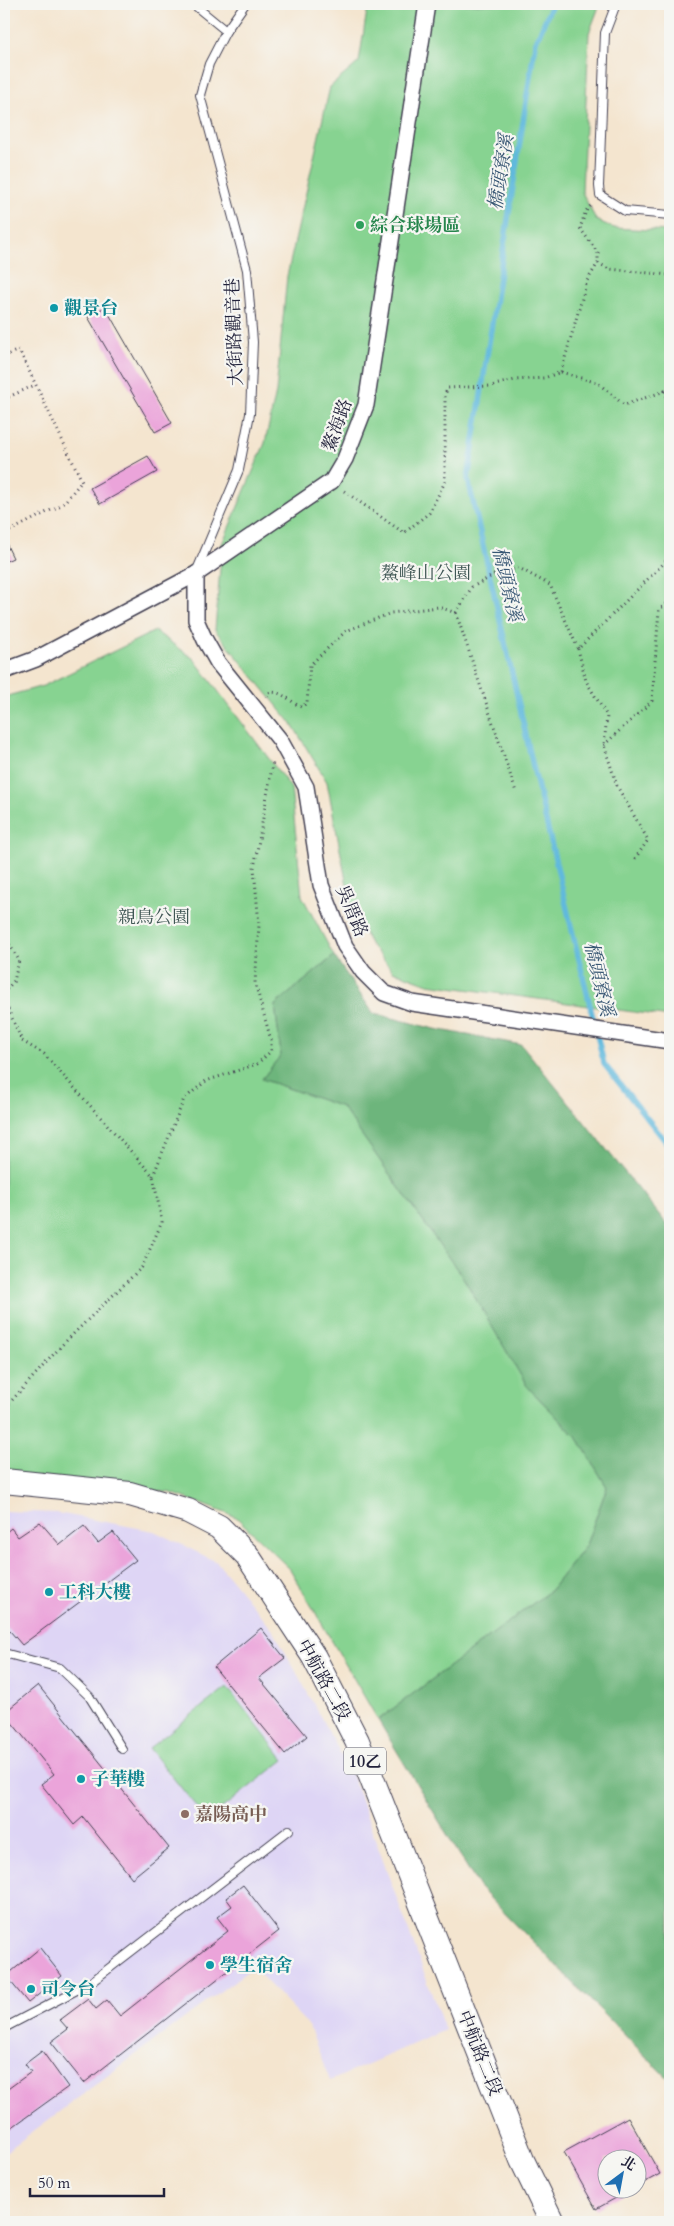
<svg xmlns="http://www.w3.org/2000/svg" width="674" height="2226" viewBox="0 0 674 2226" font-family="Cardo,'Noto Serif TC',serif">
  <rect width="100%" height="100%" fill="#f6f6f2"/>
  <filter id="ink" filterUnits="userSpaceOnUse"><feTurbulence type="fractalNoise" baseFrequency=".02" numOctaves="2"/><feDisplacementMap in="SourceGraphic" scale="10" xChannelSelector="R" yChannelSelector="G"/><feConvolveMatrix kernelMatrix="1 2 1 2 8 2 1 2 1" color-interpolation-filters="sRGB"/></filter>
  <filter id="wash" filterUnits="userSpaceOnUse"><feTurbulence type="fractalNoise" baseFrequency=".0096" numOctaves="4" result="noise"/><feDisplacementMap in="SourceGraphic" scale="20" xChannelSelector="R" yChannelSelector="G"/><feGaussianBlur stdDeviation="1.12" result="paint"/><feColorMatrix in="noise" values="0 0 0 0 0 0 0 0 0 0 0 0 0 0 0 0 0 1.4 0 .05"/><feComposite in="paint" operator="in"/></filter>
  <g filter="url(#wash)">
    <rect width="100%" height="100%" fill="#f4e5cf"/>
    <polygon fill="#ded5f5" points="4,1511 57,1513 154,1531 217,1562 275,1633 351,1773 445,2030 330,2081 309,2026 253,1967 4,2153"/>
    <g fill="#87d391" stroke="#547a66">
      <polygon points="368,4 600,4 589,33 582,192 596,220 614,228 670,231 670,1017 428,984 393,971 370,944 351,906 327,782 292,724 215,630 222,544 265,443 276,392 287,276 330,87 359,62"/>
      <polygon points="155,631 194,659 291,788 302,896 334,956 275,1005 281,1055 262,1079 342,1107 466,1282 527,1386 579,1440 607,1487 586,1545 551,1590 378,1720 290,1569 236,1517 172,1493 4,1473 4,697 43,686"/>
      <polygon points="227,1687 284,1760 207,1820 149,1748"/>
    </g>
    <polygon fill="#6db57b" stroke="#486c5b" points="334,956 373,1013 435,1029 522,1045 670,1228 670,2081 479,1887 378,1720 551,1590 586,1545 607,1487 579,1440 527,1386 466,1282 342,1107 262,1079 281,1055 275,1005"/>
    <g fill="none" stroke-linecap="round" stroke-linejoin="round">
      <polyline stroke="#60b9dd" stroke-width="5.5" points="552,4 535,44 468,479 535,775 604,1064 670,1147"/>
    </g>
    <g id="blocks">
      <g fill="#eba4da">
        <polygon points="105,307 172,423 155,432 88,317"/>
        <polygon points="148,456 157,472 100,504 90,488"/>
        <polygon points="4,539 13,558 4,562"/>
        <polygon points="40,1522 60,1545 84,1526 98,1543 113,1532 136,1560 22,1645 4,1624 4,1534 11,1528 18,1537"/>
        <polygon points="261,1628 285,1658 259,1678 307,1736 285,1754 214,1667"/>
        <polygon points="38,1685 169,1848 132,1878 83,1817 74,1825 41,1784 54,1774 4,1713"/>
        <polygon points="243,1885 279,1931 84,2083 51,2042 68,2029 60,2020 88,1999 96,2009 107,2000 120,2016 228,1931 217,1917 232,1906 226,1898"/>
        <polygon points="40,1948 62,1976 28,2003 6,1976"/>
        <polygon points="42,2051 68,2087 4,2133 4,2089 5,2091 31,2072 25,2064"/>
        <polygon points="628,2117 660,2174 636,2187 636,2158 606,2158 606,2188 634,2188 596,2209 564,2152"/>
      </g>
    </g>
  </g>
  <g filter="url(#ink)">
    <use href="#blocks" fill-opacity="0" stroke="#423f51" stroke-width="1"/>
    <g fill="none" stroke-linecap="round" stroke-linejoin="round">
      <defs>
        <g id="service">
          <polyline points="193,4 226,31"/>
          <polyline points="616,4 605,33 599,186 600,195 625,211 670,215"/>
          <polyline points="197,570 239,470 250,414 253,342 247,270 200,95 209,64 226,31 245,4"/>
          <polyline points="4,1653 60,1668 89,1696 122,1749"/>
          <polyline points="4,2028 90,1983 289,1830"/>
        </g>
        <g id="minor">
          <polyline points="196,574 196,620 205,640 218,663 280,740 306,787 321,885 345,946 363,972 384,993 412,1003 670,1041"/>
          <polyline points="4,671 36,659 196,574 332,481 345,459 366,405 427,4"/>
        </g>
        <polyline id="primary" points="4,1481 130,1494 188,1511 219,1527 247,1555 314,1657 357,1741 522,2160 552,2222"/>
      </defs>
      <use href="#service" stroke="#423f51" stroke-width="10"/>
      <use href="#minor" stroke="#423f51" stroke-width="18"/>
      <use href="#primary" stroke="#423f51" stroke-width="26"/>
      <g stroke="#423f51" stroke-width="3" stroke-dasharray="1 4" stroke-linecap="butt">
        <polyline points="598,263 609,269 670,275"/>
        <polyline points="4,356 19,350 82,481 63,504 4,534"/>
        <polyline points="561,372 598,383 624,405 665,391"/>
        <polyline points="670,392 665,391 670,406"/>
        <polyline points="4,399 35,385"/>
        <polyline points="344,491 404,533 429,513 445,482 445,394 448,388 491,386 515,380 544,378 561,372 587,281 598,263 598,253 580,228 586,211 593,203"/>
        <polyline points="456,613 472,587 494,575 519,568 550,585 578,649 670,557"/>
        <polyline points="456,613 516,792"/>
        <polyline points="578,649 586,681 607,716 604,745 617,786 648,840 634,860"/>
        <path d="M267 697 268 693C280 689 291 702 301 707L307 703 310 665 346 631 391 613 439 607 456 613"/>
        <polyline points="604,745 652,701 659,610 670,600"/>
        <polyline points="4,936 19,960 14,981 4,992"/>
        <polyline points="4,1000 22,1041 44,1054 153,1176 162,1222 142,1267 63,1344 4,1409"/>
        <polyline points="153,1176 184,1099 206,1081 257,1064 271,1051 271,1040 255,983 259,925 254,868 273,762"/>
      </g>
      <use href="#service" stroke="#fff" stroke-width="8"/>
      <use href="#minor" stroke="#fff" stroke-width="15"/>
      <use href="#primary" stroke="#fff" stroke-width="24"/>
    </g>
  </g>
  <circle fill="#2e9e5b" stroke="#f6f6f2" stroke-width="2" cx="360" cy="225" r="5"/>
  <g fill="#0f9aa8" stroke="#f6f6f2" stroke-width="2">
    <circle cx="54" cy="308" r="5"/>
    <circle cx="49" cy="1592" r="5"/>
    <circle cx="81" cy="1779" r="5"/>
    <circle cx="210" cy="1965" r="5"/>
    <circle cx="31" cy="1989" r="5"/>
  </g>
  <circle fill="#8d6e63" stroke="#f6f6f2" stroke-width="2" cx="185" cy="1814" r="5"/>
  <g text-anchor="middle" stroke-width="4.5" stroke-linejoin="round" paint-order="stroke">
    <rect fill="#f6f6f2" stroke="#626272" stroke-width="1" x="344" y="1747.5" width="42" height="27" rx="4"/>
    <g font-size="16" font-weight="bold" fill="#22223b">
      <text x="365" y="1767">10乙</text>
    </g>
    <g font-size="18" font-weight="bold" fill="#27864d" stroke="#f6f6f2" text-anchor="start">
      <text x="370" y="231">綜合球場區</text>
    </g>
    <g font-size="18" font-weight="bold" fill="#0d838f" stroke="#f6f6f2" text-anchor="start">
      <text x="64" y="314">觀景台</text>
      <text x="59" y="1598">工科大樓</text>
      <text x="91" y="1785">子華樓</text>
      <text x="220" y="1971">學生宿舍</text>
      <text x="41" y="1995">司令台</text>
    </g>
    <g font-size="18" fill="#22223b" stroke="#f6f6f2">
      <text transform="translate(234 332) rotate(-92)" y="6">大街路觀音巷</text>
      <text transform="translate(337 425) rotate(-70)" y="6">鰲海路</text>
      <text transform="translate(352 911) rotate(67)" y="6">吳厝路</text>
      <text transform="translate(324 1680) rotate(61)" y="6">中航路二段</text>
      <text transform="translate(480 2053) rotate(68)" y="6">中航路二段</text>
    </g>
    <g font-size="18" fill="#405755" stroke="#f6f6f2">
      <text x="426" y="579">鰲峰山公園</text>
      <text x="154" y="923">親鳥公園</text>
    </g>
    <g font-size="18" font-weight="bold" fill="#785e54" stroke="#f6f6f2" text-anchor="start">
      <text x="195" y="1820">嘉陽高中</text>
    </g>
    <g font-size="19" font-style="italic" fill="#385774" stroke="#f6f6f2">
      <text transform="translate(500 172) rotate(-81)" y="7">橋頭寮溪</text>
      <text transform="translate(508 584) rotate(77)" y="7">橋頭寮溪</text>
      <text transform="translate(600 979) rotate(77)" y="7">橋頭寮溪</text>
    </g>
  </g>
  <rect width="674" height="2226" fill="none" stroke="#f6f6f2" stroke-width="20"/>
  <g transform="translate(622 2174) rotate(32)"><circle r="24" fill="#f6f6f2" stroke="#a1a1a9"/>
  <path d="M0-4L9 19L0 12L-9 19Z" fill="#1f6fb2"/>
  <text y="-8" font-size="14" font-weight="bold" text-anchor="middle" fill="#22223b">北</text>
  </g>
  <path d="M30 2188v8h134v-8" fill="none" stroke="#22223b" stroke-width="2.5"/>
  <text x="38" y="2188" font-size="15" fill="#22223b" stroke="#f6f6f2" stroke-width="4" paint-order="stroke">50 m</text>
</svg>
